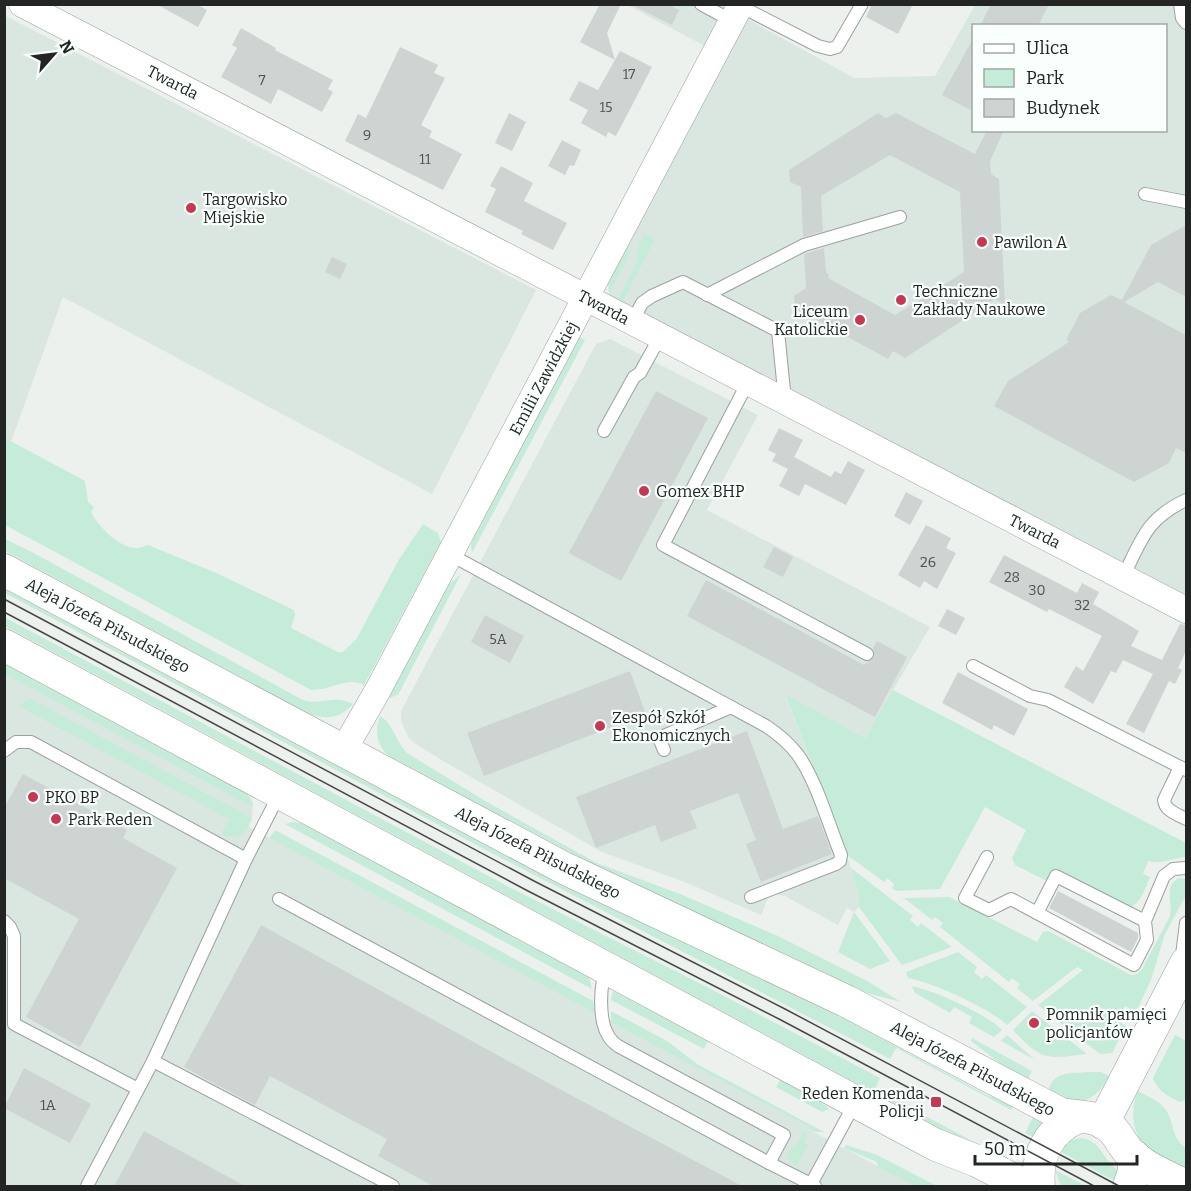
<svg xmlns="http://www.w3.org/2000/svg" width="1191" height="1191" viewBox="0 0 1191 1191" font-family="Bitter,serif">
  <rect width="100%" height="100%" fill="#ecf1ee"/>
  <g fill="#dae7e1" fill-rule="evenodd">
    <polygon points="627,5 730,5 707,47"/>
    <path d="M975 5H1186V598L812 400 625 307 609 294 608 282 746 18 854 78 935 76ZM974 26H1166V130H974Z"/>
    <polygon points="4,15 536,290 432,494 63,297 11,442 5,438"/>
    <polygon points="610,339 758,415 707,510 930,627 865,738 785,695 847,855 859,897 859,907 854,912 847,908 838,925 785,896 770,893 761,915 687,883 602,852 443,761 413,742 408,737 401,721 401,711 596,344"/>
    <polygon points="5,663 247,794 253,802 252,818 249,827 807,1126 806,1128 915,1186 5,1186"/>
  </g>
  <g fill="#c5ecd9">
    <polygon points="644,234 655,239 622,303 617,302 637,262 639,243"/>
    <polygon points="630,238 628,258 609,294 608,282"/>
    <polygon points="580,337 585,340 472,553 471,546 474,537"/>
    <path d="M5 438 85 481 88 502 94 507 91 512C98 526 118 547 135 548 139 549 144 546 148 545L214 572 294 610 295 615 291 628 338 652H343L357 638 398 561 423 524 438 533 441 542 364 685C347 676 330 691 311 690L5 525Z"/>
    <path d="M5 539 30 551 303 700C323 706 333 694 353 704 339 720 323 720 305 712L5 551Z"/>
    <polygon points="461,574 398,695 389,698 447,586"/>
    <polygon points="4,588 549,878 833,1013 989,1096 1015,1102 1011,1110 896,1048 890,1059 480,847 5,593"/>
    <polygon points="4,617 511,888 705,986 880,1078 875,1089 989,1150 988,1154 5,626"/>
    <polygon points="5,663 244,792 251,799 253,807 5,674"/>
    <path d="M893 690 1186 843V857C1171 858 1162 865 1148 861L1143 874 1150 877C1145 888 1142 902 1130 907L1045 880 1015 865 1012 858 1026 830 985 807 940 889 896 891 892 888 894 884 887 878 884 882 847 855 785 694 865 738Z"/>
    <path d="M29 698 252 818C247 833 238 841 221 834L229 819 20 707 23 702Z"/>
    <path d="M380 716C393 723 396 742 407 753L487 802 597 863 680 894 778 936 867 981 901 1002 867 993 602 869 391 757C377 748 374 732 380 716Z"/>
    <polygon points="293,822 301,823 589,977 592,989 285,824"/>
    <polygon points="275,830 593,1001 595,1013 269,838"/>
    <polygon points="851,868 913,916 910,920 918,927 921,923 952,947 902,965 859,907 859,897"/>
    <path d="M1179 878 1186 879V895L1165 934 1151 980 1136 1012 1125 1006 1117 1020 1126 1026 1112 1053 1100 1054 1074 1034 1077 1030 1070 1024 1066 1027 1038 1005 1083 970 1077 967 1033 1001 1017 988 1020 984 1012 978 1009 982 940 927 943 923 935 917 932 920 904 898 949 897 1037 942 1043 932 1048 931 1131 975 1137 974 1142 969 1170 916C1173 902 1163 886 1179 878Z"/>
    <polygon points="854,912 890,961 870,969 838,952"/>
    <path d="M958 952 977 967 974 972 982 979 986 975 1027 1007 1007 1025C989 1008 934 983 908 978L906 972Z"/>
    <path d="M912 986C935 991 985 1013 1002 1030L994 1037 969 1023 972 1017 954 1007 950 1013 915 993Z"/>
    <polygon points="613,991 708,1041 704,1049 611,1000"/>
    <polygon points="611,1011 667,1041 697,1064 824,1132 815,1132 806,1128 807,1126 611,1022"/>
    <path d="M1032 1011 1087 1054C1046 1059 1042 1061 1013 1030Z"/>
    <polygon points="1007,1035 1035,1060 1001,1041"/>
    <path d="M1175 1035 1186 1041V1099L1181 1102C1170 1099 1156 1089 1153 1078Z"/>
    <polygon points="972,1038 1032,1071 1026,1083 971,1041"/>
    <path d="M1088 1072H1101L1109 1076C1092 1107 1077 1105 1048 1091 1055 1070 1068 1074 1088 1072Z"/>
    <polygon points="780,1080 818,1100 829,1109 822,1112 776,1087"/>
    <path d="M1138 1091C1147 1096 1160 1101 1166 1110 1175 1124 1171 1138 1186 1148V1174C1174 1167 1157 1159 1147 1149 1132 1135 1130 1109 1138 1091Z"/>
    <polygon points="1035,1113 1044,1124 1039,1140 1025,1133"/>
    <polygon points="805,1130 807,1135 805,1143 808,1145 797,1166 786,1158 792,1146 795,1147"/>
    <path d="M1081 1138C1102 1141 1103 1161 1119 1171L1115 1181 1059 1151 1071 1140Z"/>
    <polygon points="846,1145 877,1155 937,1186 915,1186 878,1167 877,1162 844,1148"/>
    <polygon points="1055,1170 1086,1186 1061,1186"/>
  </g>
  <g fill="#ced4d1">
    <polygon points="156,4 196,4 207,10 198,27"/>
    <polygon points="600,4 621,4 607,33 615,60 580,42"/>
    <polygon points="630,4 667,4 679,10 672,25"/>
    <polygon points="872,4 913,4 898,34 866,17"/>
    <polygon points="991,4 1049,4 1038,26 980,26"/>
    <polygon points="241,28 276,48 275,50 333,80 328,89 333,92 322,112 278,89 271,104 221,77 237,48 232,45"/>
    <polygon points="974,37 974,112 942,95"/>
    <polygon points="400,47 438,65 434,73 445,78 421,125 432,131 429,137 462,154 443,190 345,141 358,114 366,118"/>
    <polygon points="620,51 652,67 616,136 608,132 606,137 581,123 588,110 569,100 579,81 598,90"/>
    <polygon points="509,113 526,122 512,151 495,143"/>
    <polygon points="878,113 886,118 896,113 975,154 987,130 1004,130 990,161 991,174 999,179 1005,305 995,299 905,358 893,351 888,359 795,308 794,296 806,288 804,254 824,248 826,272 829,275 828,278 895,315 964,272 960,192 890,155 821,196 823,231 803,237 801,187 790,182 789,170"/>
    <polygon points="562,140 581,150 574,166 570,165 565,175 548,166"/>
    <polygon points="501,166 533,183 524,201 567,223 553,250 521,234 523,231 485,212 496,189 490,186"/>
    <polygon points="1186,225 1186,297 1158,282 1124,302 1186,335 1186,453 1176,448 1169,463 1134,482 994,406 1008,381 1069,342 1066,340 1080,313 1111,295 1122,300 1151,245"/>
    <polygon points="332,257 347,264 340,279 325,272"/>
    <polygon points="656,391 708,418 621,581 569,553"/>
    <polygon points="779,428 803,440 794,457 831,477 835,471 841,474 848,461 865,470 846,505 805,484 799,496 779,486 788,469 772,461 776,454 768,450"/>
    <polygon points="906,492 923,501 910,525 894,516"/>
    <polygon points="926,525 951,538 946,548 956,553 937,589 924,581 920,588 898,575"/>
    <polygon points="774,547 793,557 783,577 763,567"/>
    <polygon points="1004,555 1077,593 1082,583 1099,592 1093,604 1139,631 1131,646 1162,660 1180,624 1186,625 1186,651 1178,668 1182,670 1175,684 1169,681 1144,733 1126,724 1153,674 1123,660 1116,673 1111,671 1093,704 1064,687 1076,666 1083,671 1102,636 1049,609 1047,612 989,582"/>
    <polygon points="706,580 864,665 874,657 873,648 877,641 907,657 875,717 687,616"/>
    <polygon points="947,609 965,618 956,635 938,626"/>
    <polygon points="485,615 524,636 510,663 471,642"/>
    <polygon points="630,671 646,714 484,776 467,733"/>
    <polygon points="958,672 1028,709 1014,736 994,725 992,730 942,703"/>
    <polygon points="747,731 783,829 818,816 832,854 761,882 746,844 756,840 738,793 690,811 697,828 661,842 655,825 596,848 576,797"/>
    <polygon points="23,774 127,830 123,838 177,868 80,1047 26,1017 79,919 4,878 4,808"/>
    <polygon points="1058,891 1138,933 1138,938 1131,952 1049,908"/>
    <polygon points="261,925 552,1085 742,1186 433,1186 378,1156 387,1139 270,1076 255,1105 215,1084 184,1067"/>
    <polygon points="24,1068 91,1104 70,1143 4,1108"/>
    <polygon points="144,1131 245,1186 114,1186"/>
  </g>
  <g fill="none" stroke-linecap="round" stroke-linejoin="round">
    <defs>
      <g id="service">
        <polyline points="701,4 732,21"/>
        <polyline points="1180,4 1182,18 1186,23"/>
        <polyline points="740,6 818,46 830,49 837,47 862,4"/>
        <polyline points="1145,194 1186,202"/>
        <polyline points="707,295 804,245 900,217"/>
        <polyline points="632,322 642,303 652,296 683,282 778,331 785,401"/>
        <polyline points="748,382 663,545 867,654"/>
        <polyline points="604,431 634,377 640,373 660,337"/>
        <path d="M449 554 766 726C778 734 789 743 798 755 817 782 828 823 841 855L840 861 836 864 751 897"/>
        <path d="M1123 577C1142 539 1146 519 1186 500"/>
        <polyline points="973,666 1030,696 1048,700 1186,770"/>
        <polyline points="664,750 659,738 731,707"/>
        <polyline points="4,751 16,742 31,742 246,859 280,793"/>
        <path d="M1180 767 1164 800C1165 811 1177 814 1186 819"/>
        <polyline points="987,857 965,898 989,910 1011,899 1134,965 1147,940 1145,921 1164,876 1173,869 1186,868"/>
        <polyline points="279,899 769,1163"/>
        <polyline points="1037,913 1056,876 1145,921"/>
        <polyline points="4,921 10,927 14,936 14,1024 138,1089"/>
        <polyline points="1181,963 1186,923"/>
        <path d="M607 969C599 984 599 1021 608 1035 610 1040 614 1043 618 1046L784 1135 769 1163 815 1186"/>
        <polyline points="153,1061 393,1186"/>
        <polyline points="87,1186 153,1061 246,859"/>
        <polyline points="810,1186 855,1103"/>
      </g>
      <g id="minor">
        <polyline points="22,4 1186,610"/>
        <polyline points="343,751 378,690 741,4"/>
      </g>
      <g id="tertiary">
        <path d="M4 570 564 868 846 1001 1061 1114C1075 1117 1089 1115 1102 1122 1118 1130 1119 1142 1130 1153 1145 1168 1168 1177 1186 1186"/>
        <polyline points="4,645 936,1145 977,1161 1026,1186"/>
        <polyline points="1103,1123 1186,963"/>
        <path d="M1039 1186C1036 1155 1049 1129 1079 1117"/>
        <polyline points="1129,1186 1134,1171 1134,1156"/>
      </g>
    </defs>
    <use href="#service" stroke="#9ca19e" stroke-width="14"/>
    <use href="#minor" stroke="#9ca19e" stroke-width="27"/>
    <use href="#tertiary" stroke="#9ca19e" stroke-width="33"/>
    <use href="#service" stroke="#fff" stroke-width="12"/>
    <use href="#minor" stroke="#fff" stroke-width="26"/>
    <use href="#tertiary" stroke="#fff" stroke-width="32"/>
    <g stroke="#454847" stroke-width="1.5">
      <polyline points="4,599 534,881 785,1009 1119,1186"/>
      <polyline points="4,612 528,891 779,1019 1094,1186"/>
    </g>
  </g>
  <g fill="#c73752" stroke="#f9fffc" stroke-width="2">
    <circle cx="191" cy="208" r="6"/>
    <circle cx="982" cy="242" r="6"/>
    <circle cx="901" cy="300" r="6"/>
    <circle cx="860" cy="320" r="6"/>
    <circle cx="644" cy="491" r="6"/>
    <circle cx="600" cy="726" r="6"/>
    <circle cx="33" cy="797" r="6"/>
    <circle cx="56" cy="819" r="6"/>
    <circle cx="1034" cy="1023" r="6"/>
    <rect x="930" y="1096" width="12" height="12" rx="3"/>
  </g>
  <g text-anchor="middle" stroke-width="4.5" stroke-linejoin="round" paint-order="stroke">
    <g font-size="14" fill="#4e514f">
      <text x="629" y="79">17</text>
      <text x="262" y="85">7</text>
      <text x="606" y="112">15</text>
      <text x="367" y="140">9</text>
      <text x="425" y="164">11</text>
      <text x="928" y="567">26</text>
      <text x="1012" y="582">28</text>
      <text x="1037" y="595">30</text>
      <text x="1082" y="610">32</text>
      <text x="498" y="644">5A</text>
      <text x="48" y="1110">1A</text>
    </g>
    <g font-size="16" fill="#232524" stroke="#f9fffc">
      <text transform="translate(173 82) rotate(27)" y="6">Twarda</text>
      <text transform="translate(604 307) rotate(28)" y="6">Twarda</text>
      <text transform="translate(543 378) rotate(-62)" y="6">Emilii Zawidzkiej</text>
      <text transform="translate(1035 531) rotate(27)" y="6">Twarda</text>
      <text transform="translate(108 625) rotate(28)" y="6">Aleja Józefa Piłsudskiego</text>
      <text transform="translate(538 852) rotate(27)" y="6">Aleja Józefa Piłsudskiego</text>
      <text transform="translate(973 1068) rotate(28)" y="6">Aleja Józefa Piłsudskiego</text>
    </g>
    <g font-size="16" fill="#232524" stroke="#f9fffc" text-anchor="start">
      <text x="203" y="205">Targowisko<tspan x="203" dy="18">Miejskie</tspan></text>
      <text x="994" y="248">Pawilon A</text>
      <text x="913" y="297">Techniczne<tspan x="913" dy="18">Zakłady Naukowe</tspan></text>
      <text x="848" y="317" text-anchor="end">Liceum<tspan x="848" dy="18">Katolickie</tspan></text>
      <text x="656" y="497">Gomex BHP</text>
      <text x="612" y="723">Zespół Szkół<tspan x="612" dy="18">Ekonomicznych</tspan></text>
      <text x="45" y="803">PKO BP</text>
      <text x="68" y="825">Park Reden</text>
      <text x="1046" y="1020">Pomnik pamięci<tspan x="1046" dy="18">policjantów</tspan></text>
      <text x="924" y="1099" text-anchor="end">Reden Komenda<tspan x="924" dy="18">Policji</tspan></text>
    </g>
  </g>
  <rect width="1191" height="1191" fill="none" stroke="#232524" stroke-width="12"/>
  <rect x="972" y="24" width="195" height="108" fill="#f9fffc" stroke="#a3a8a6" stroke-width="1.5"/>
  <rect x="984" y="44" width="30" height="9" fill="#ffffff" stroke="#a3a8a6" stroke-width="1.5"/>
  <text x="1026" y="54" font-size="18" fill="#232524">Ulica</text>
  <rect x="984" y="69" width="30" height="18" fill="#c5ecd9" stroke="#a3a8a6" stroke-width="1.5"/>
  <text x="1026" y="84" font-size="18" fill="#232524">Park</text>
  <rect x="984" y="99" width="30" height="18" fill="#ced4d1" stroke="#a3a8a6" stroke-width="1.5"/>
  <text x="1026" y="114" font-size="18" fill="#232524">Budynek</text>
  <g transform="translate(54 54) rotate(62)" stroke="#f9fffc" stroke-width="4.5" paint-order="stroke">
  <path d="M0-4.5L10 22L0 15L-10 22Z" fill="#232524"/>
  <text y="-9" font-size="16" font-weight="bold" text-anchor="middle" fill="#232524">N</text>
  </g>
  <path d="M975 1155v9h162v-9" fill="none" stroke="#232524" stroke-width="3"/>
  <text x="984" y="1155" font-size="18" fill="#232524" stroke="#f9fffc" stroke-width="4.5" paint-order="stroke">50 m</text>
</svg>
